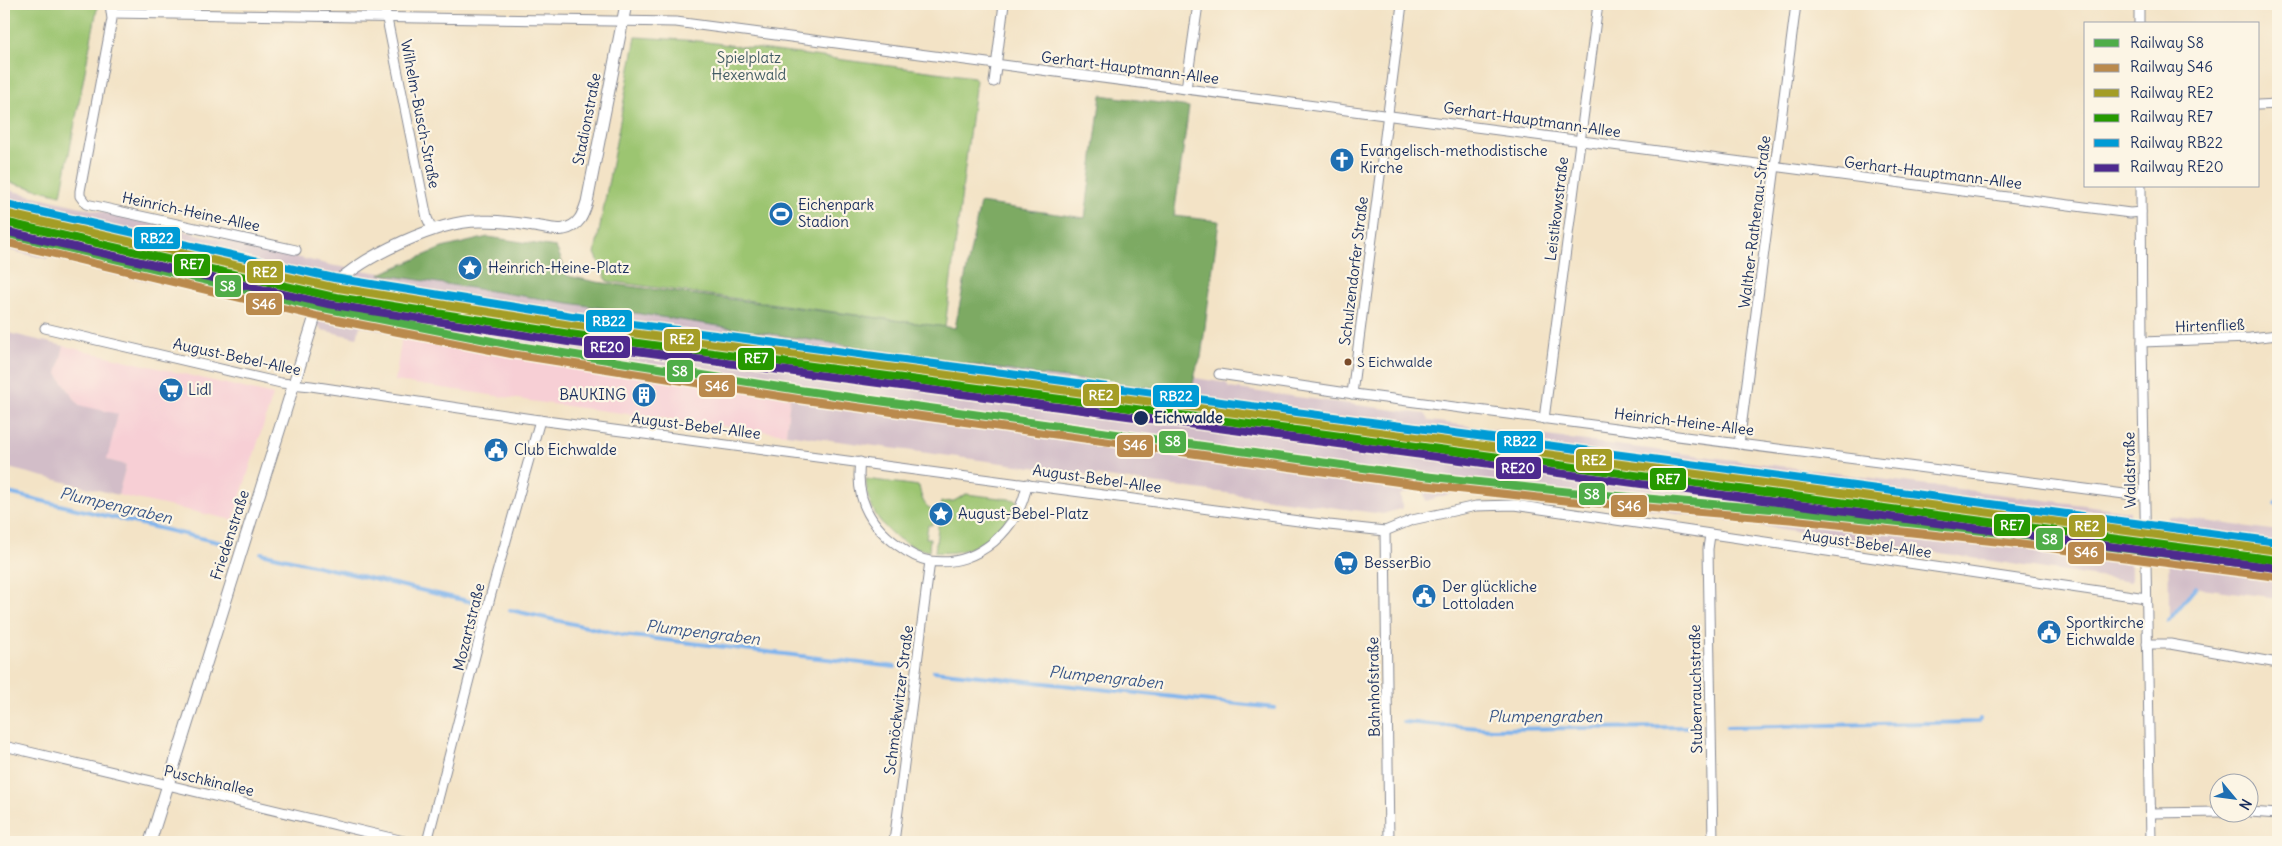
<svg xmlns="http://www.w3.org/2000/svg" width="2282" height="846" viewBox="0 0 2282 846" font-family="Delius,sans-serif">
  <rect width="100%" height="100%" fill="#fcf5e5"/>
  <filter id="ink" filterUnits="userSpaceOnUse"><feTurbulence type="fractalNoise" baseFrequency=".02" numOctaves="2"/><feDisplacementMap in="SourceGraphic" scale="10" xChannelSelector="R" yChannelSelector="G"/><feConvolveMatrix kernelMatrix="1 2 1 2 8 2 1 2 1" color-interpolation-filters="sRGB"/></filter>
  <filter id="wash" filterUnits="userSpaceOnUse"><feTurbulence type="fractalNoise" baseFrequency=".0096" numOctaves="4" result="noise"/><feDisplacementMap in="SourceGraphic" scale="20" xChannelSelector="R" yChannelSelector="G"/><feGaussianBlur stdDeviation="1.12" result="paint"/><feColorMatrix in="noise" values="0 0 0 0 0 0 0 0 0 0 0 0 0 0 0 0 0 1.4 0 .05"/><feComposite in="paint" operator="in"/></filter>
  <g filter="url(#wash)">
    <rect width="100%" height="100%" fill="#f3e3c6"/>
    <g fill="#f7cfd5">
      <polygon points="402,335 483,352 534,357 535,354 790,397 786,434 551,404 395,381"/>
      <polygon points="64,346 273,395 233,520 118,495 126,465 107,460 79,405 57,374"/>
    </g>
    <g fill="#d2bdc8">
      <polygon points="4,189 335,266 1039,375 1191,392 1195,378 1226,383 1229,388 1425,414 1430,421 2130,511 2131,582 1670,512 1489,489 1469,488 1426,501 1422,488 1400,495 1403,508 1383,514 786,434 790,397 536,354 534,358 483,352 360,326 357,338 322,330 305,309 229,293 228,296 106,273 93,270 93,268 48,257 47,259 4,249"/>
      <polygon points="4,332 64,346 57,374 79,405 118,414 107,460 126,465 118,495 4,467"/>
      <polygon points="2168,516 2278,531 2278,598 2194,587 2169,617"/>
    </g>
    <g fill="#9cc571" stroke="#5c7a68">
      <polygon points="4,4 98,4 61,195 4,181"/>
      <polygon points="636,37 699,41 974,77 976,80 945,327 607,281 595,253"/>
      <path d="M866 479 919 486C921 496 923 508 935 510L932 525H928L926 538H930L929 551C894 545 866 515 866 479Z"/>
      <path d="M966 494 1017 500C1005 533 971 557 935 552L941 502 954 501Z"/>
    </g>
    <polygon fill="#7daa63" stroke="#4c6c60" points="1101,95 1189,107 1174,216 1219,221 1201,358 1197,366 1191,392 1039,375 380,274 442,248 488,237 556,247 568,276 596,282 955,328 980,203 1085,218"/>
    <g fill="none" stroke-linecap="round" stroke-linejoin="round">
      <g stroke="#7fb4ed" stroke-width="4">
        <polyline points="4,492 222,543"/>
        <polyline points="2276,504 2278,502"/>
        <polyline points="261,553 472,602"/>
        <polyline points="510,610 623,635 895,667"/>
        <polyline points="2168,621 2196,587"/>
        <polyline points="934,671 1275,708"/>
        <polyline points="1403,722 1492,729 1688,727"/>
        <polyline points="1727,727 1979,722 1980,719"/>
      </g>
    </g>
  </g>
  <g filter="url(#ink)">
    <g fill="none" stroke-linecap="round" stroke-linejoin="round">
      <defs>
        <g id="minor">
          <polyline points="110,4 112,19 80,191 80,196 86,204 296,250"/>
          <polyline points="384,4 427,218 432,229"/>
          <polyline points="2139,4 2139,24"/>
          <polyline points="112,13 676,22 2130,213 2141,212"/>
          <polyline points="994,82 1004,4"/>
          <polyline points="1186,89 1198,4"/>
          <polyline points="2258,105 2278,104"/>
          <polyline points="2141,186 2142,342 2151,842"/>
          <polyline points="45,328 281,383 311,386 546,421 1329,525 1385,531 1412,520 1476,506 1514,505 2146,598"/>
          <polyline points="2142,342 2250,338 2278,335"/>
          <polyline points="1219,374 1354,394 2132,495 2144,495"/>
          <polyline points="1352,394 1402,4"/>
          <polyline points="1544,419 1598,4"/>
          <polyline points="1739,444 1796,4"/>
          <path d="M860 462C855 498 870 526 899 546 908 553 919 559 930 561 978 568 1020 528 1027 484"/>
          <polyline points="1385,531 1389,842"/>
          <polyline points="1710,535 1708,549 1713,842"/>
          <polyline points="2147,644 2170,644 2278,663"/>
          <polyline points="4,746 408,842"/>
          <polyline points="2250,812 2278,814"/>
          <polyline points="2151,813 2220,812"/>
          <polyline points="427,842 491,594 540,420"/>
          <polyline points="894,842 930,561"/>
        </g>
        <path id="tertiary" d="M150 842 318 307C323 299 327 292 334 285 364 256 439 220 481 221 499 221 517 223 534 226 543 227 556 231 564 229 579 226 583 215 587 202L626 4"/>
      </defs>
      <use href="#minor" stroke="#878992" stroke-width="11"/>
      <use href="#tertiary" stroke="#878992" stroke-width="13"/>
      <use href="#minor" stroke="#fff" stroke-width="9"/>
      <use href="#tertiary" stroke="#fff" stroke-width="11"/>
      <defs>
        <polyline id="rail-1" points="4,233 318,307 512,345 799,390 1414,475 1571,492 1796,511 2011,534 2278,568"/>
        <polyline id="rail-2" points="4,242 316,316 511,354 798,399 1413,484 1570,501 1795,520 2010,543 2277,577"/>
        <polyline id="rail-3" points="4,213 332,287 571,325 2278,551"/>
        <polyline id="rail-4" points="4,222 330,296 570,334 2277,560"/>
        <polyline id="rail-5" points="6,204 334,278 572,316 2278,542"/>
        <polyline id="rail-6" points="4,231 328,304 568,342 2276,568"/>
      </defs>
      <use href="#rail-1" stroke="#fcf5e5" stroke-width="11"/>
      <use href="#rail-2" stroke="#fcf5e5" stroke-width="11"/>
      <use href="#rail-3" stroke="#fcf5e5" stroke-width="11"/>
      <use href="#rail-4" stroke="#fcf5e5" stroke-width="11"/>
      <use href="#rail-5" stroke="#fcf5e5" stroke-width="11"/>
      <use href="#rail-6" stroke="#fcf5e5" stroke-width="11"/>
      <use href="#rail-1" stroke="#4fad48" stroke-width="8"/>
      <use href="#rail-2" stroke="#ba8a4d" stroke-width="8"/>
      <use href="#rail-3" stroke="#a49d26" stroke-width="8"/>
      <use href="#rail-4" stroke="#269900" stroke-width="8"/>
      <use href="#rail-5" stroke="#009bd5" stroke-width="8"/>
      <use href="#rail-6" stroke="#4e2a8e" stroke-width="8"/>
    </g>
  </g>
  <defs>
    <symbol id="church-disc" viewBox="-11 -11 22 22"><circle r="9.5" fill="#1f6fb2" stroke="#fcf5e5"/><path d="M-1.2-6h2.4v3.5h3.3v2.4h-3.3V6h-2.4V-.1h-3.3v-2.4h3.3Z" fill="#fff"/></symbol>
    <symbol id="stadium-disc" viewBox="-11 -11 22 22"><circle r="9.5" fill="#1f6fb2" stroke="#fcf5e5"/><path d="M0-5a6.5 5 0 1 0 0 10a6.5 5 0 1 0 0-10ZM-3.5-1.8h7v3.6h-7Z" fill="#fff"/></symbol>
    <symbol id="sight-disc" viewBox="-11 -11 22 22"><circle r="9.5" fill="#1f6fb2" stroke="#fcf5e5"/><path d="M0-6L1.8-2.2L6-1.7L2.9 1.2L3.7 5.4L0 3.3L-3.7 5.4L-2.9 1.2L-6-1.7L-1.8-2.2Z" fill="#fff"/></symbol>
    <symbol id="supermarket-disc" viewBox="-11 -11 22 22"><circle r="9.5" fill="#1f6fb2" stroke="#fcf5e5"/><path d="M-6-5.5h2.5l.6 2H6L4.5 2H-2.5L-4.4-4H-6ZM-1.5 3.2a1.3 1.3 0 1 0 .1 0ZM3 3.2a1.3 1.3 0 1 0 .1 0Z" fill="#fff"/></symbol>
    <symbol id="building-disc" viewBox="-11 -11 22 22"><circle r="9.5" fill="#1f6fb2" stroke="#fcf5e5"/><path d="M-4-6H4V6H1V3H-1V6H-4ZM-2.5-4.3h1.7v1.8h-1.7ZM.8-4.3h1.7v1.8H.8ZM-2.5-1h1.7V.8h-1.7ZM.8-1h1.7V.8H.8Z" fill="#fff"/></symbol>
    <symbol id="civic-disc" viewBox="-11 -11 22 22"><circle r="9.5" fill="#1f6fb2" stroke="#fcf5e5"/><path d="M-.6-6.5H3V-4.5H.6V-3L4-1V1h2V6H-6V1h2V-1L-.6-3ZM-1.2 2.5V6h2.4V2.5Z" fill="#fff"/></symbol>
  </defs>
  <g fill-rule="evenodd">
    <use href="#church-disc" x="1328" y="146" width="28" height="28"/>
    <use href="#stadium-disc" x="767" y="200" width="28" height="28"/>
    <use href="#sight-disc" x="456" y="254" width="28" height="28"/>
    <use href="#supermarket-disc" x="157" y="376" width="28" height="28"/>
    <use href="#building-disc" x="630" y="381" width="28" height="28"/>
    <use href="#civic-disc" x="482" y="436" width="28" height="28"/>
    <use href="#sight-disc" x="927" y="500" width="28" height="28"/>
    <use href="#supermarket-disc" x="1332" y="549" width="28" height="28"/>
    <use href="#civic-disc" x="1410" y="582" width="28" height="28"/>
    <use href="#civic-disc" x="2035" y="618" width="28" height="28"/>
  </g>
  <circle fill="#7a4b2a" stroke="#fcf5e5" stroke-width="2" cx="1348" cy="362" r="4.5"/>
  <circle fill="#1b2f5e" stroke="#fcf5e5" stroke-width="2" cx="1141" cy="418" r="8"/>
  <g text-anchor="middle" stroke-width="4.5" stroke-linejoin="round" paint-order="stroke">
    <g font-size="14" fill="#1b2f5e" stroke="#fcf5e5" text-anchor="start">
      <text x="1357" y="367">S Eichwalde</text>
    </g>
    <g font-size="15" fill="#425c64" stroke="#fcf5e5">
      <text x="749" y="63">Spielplatz<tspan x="749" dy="17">Hexenwald</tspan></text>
    </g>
    <g font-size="15" fill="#1b2f5e" stroke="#fcf5e5">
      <text transform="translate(1130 68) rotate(7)" y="5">Gerhart-Hauptmann-Allee</text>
      <text transform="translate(420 114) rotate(79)" y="5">Wilhelm-Busch-Straße</text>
      <text transform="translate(587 119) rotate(-79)" y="5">Stadionstraße</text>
      <text transform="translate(1532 120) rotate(8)" y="5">Gerhart-Hauptmann-Allee</text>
      <text transform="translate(1933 173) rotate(7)" y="5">Gerhart-Hauptmann-Allee</text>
      <text transform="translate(1557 209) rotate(-83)" y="5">Leistikowstraße</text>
      <text transform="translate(191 212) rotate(12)" y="5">Heinrich-Heine-Allee</text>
      <text transform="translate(1755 222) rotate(-83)" y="5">Walther-Rathenau-Straße</text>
      <text transform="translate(1354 271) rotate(-83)" y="5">Schulzendorfer Straße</text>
      <text transform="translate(2210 326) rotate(-2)" y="5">Hirtenfließ</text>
      <text transform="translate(237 357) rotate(12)" y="5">August-Bebel-Allee</text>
      <text transform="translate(1684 422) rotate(7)" y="5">Heinrich-Heine-Allee</text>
      <text transform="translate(696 426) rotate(7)" y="5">August-Bebel-Allee</text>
      <text transform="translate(2130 470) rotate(-91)" y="5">Waldstraße</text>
      <text transform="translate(1097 479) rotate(8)" y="5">August-Bebel-Allee</text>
      <text transform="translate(230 535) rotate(-72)" y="5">Friedenstraße</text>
      <text transform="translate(1867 544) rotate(8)" y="5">August-Bebel-Allee</text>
      <text transform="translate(469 627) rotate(-76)" y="5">Mozartstraße</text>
      <text transform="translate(1374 687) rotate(-91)" y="5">Bahnhofstraße</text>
      <text transform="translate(1696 689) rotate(-91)" y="5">Stubenrauchstraße</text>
      <text transform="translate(899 700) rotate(-83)" y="5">Schmöckwitzer Straße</text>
      <text transform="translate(209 781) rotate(13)" y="5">Puschkinallee</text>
    </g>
    <g font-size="15" fill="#1b2f5e" stroke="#fcf5e5" text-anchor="start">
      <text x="1360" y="156">Evangelisch-methodistische<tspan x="1360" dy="17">Kirche</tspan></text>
      <text x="798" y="210">Eichenpark<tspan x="798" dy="17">Stadion</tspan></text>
      <text x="488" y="273">Heinrich-Heine-Platz</text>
      <text x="188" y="395">Lidl</text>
      <text x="626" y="400" text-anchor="end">BAUKING</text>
      <text x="514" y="455">Club Eichwalde</text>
      <text x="958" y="519">August-Bebel-Platz</text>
      <text x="1364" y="568">BesserBio</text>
      <text x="1442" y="592">Der glückliche<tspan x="1442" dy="17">Lottoladen</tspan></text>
      <text x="2066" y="628">Sportkirche<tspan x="2066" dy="17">Eichwalde</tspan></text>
    </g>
    <g font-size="15" font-weight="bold" fill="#1b2f5e" stroke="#fcf5e5" text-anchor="start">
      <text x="1154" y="423">Eichwalde</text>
    </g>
    <g font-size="16" font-style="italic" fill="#395789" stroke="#fcf5e5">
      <text transform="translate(116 505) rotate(13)" y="6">Plumpengraben</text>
      <text transform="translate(703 632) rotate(7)" y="6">Plumpengraben</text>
      <text transform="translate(1106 677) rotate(6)" y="6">Plumpengraben</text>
      <text x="1545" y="722">Plumpengraben</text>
    </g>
  </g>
  <g stroke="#fcf5e5" stroke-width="2">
    <rect x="133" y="226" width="48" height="24" rx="5" fill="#009bd5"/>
    <rect x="173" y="253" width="38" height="24" rx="5" fill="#269900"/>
    <rect x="246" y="260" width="38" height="24" rx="5" fill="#a49d26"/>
    <rect x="214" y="274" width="28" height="24" rx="5" fill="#4fad48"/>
    <rect x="245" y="292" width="38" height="24" rx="5" fill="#ba8a4d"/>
    <rect x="585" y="309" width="48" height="24" rx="5" fill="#009bd5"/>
    <rect x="663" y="328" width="38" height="24" rx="5" fill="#a49d26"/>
    <rect x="583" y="335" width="48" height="24" rx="5" fill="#4e2a8e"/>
    <rect x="737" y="347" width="38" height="24" rx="5" fill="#269900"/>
    <rect x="666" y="359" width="28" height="24" rx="5" fill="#4fad48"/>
    <rect x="698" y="374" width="38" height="24" rx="5" fill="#ba8a4d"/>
    <rect x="1082" y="383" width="38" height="24" rx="5" fill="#a49d26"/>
    <rect x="1152" y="384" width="48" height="24" rx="5" fill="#009bd5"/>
    <rect x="1496" y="430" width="48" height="24" rx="5" fill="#009bd5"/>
    <rect x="1158" y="430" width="29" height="24" rx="5" fill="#4fad48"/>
    <rect x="1116" y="434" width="38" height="24" rx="5" fill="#ba8a4d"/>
    <rect x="1575" y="448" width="38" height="24" rx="5" fill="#a49d26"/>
    <rect x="1495" y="456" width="47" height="24" rx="5" fill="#4e2a8e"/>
    <rect x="1649" y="467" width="38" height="24" rx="5" fill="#269900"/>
    <rect x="1578" y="482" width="28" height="24" rx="5" fill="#4fad48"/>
    <rect x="1610" y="494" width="38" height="24" rx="5" fill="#ba8a4d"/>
    <rect x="1993" y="513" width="38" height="24" rx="5" fill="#269900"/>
    <rect x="2068" y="514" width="38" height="24" rx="5" fill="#a49d26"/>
    <rect x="2035" y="527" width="29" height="24" rx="5" fill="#4fad48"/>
    <rect x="2067" y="541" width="38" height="24" rx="5" fill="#ba8a4d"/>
  </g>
  <g font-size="14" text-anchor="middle" font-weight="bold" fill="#fff">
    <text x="157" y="243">RB22</text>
    <text x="192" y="269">RE7</text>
    <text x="265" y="277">RE2</text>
    <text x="228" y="291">S8</text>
    <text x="264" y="309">S46</text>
    <text x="609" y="326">RB22</text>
    <text x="682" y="344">RE2</text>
    <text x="607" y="352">RE20</text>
    <text x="756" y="363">RE7</text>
    <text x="680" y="376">S8</text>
    <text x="717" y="391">S46</text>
    <text x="1101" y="400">RE2</text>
    <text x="1176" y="401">RB22</text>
    <text x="1520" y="446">RB22</text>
    <text x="1173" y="446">S8</text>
    <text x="1135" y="450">S46</text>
    <text x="1594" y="465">RE2</text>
    <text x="1518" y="473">RE20</text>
    <text x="1668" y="484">RE7</text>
    <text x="1592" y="499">S8</text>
    <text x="1629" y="511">S46</text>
    <text x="2012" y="530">RE7</text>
    <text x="2087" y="531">RE2</text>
    <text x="2050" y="544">S8</text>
    <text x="2086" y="557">S46</text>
  </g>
  <rect width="2282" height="846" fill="none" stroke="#fcf5e5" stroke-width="20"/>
  <rect x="2084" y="22" width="175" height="165" fill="#fcf5e5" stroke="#a2a6af"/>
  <rect x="2094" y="39" width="25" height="8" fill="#4fad48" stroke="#a2a6af"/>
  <text x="2130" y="48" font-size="15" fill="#1b2f5e">Railway S8</text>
  <rect x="2094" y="64" width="25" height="8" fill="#ba8a4d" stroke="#a2a6af"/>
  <text x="2130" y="72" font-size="15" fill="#1b2f5e">Railway S46</text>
  <rect x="2094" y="89" width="25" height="8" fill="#a49d26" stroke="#a2a6af"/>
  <text x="2130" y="98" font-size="15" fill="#1b2f5e">Railway RE2</text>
  <rect x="2094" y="114" width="25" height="8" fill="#269900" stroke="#a2a6af"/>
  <text x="2130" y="122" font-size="15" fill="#1b2f5e">Railway RE7</text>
  <rect x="2094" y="139" width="25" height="8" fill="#009bd5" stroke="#a2a6af"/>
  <text x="2130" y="148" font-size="15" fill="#1b2f5e">Railway RB22</text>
  <rect x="2094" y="164" width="25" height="8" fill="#4e2a8e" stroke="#a2a6af"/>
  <text x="2130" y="172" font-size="15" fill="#1b2f5e">Railway RE20</text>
  <g transform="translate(2234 798) rotate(119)"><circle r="24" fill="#fcf5e5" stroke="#a2a6af"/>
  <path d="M0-4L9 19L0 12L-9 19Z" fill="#1f6fb2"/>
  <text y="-8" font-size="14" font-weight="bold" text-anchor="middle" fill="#1b2f5e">N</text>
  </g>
</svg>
